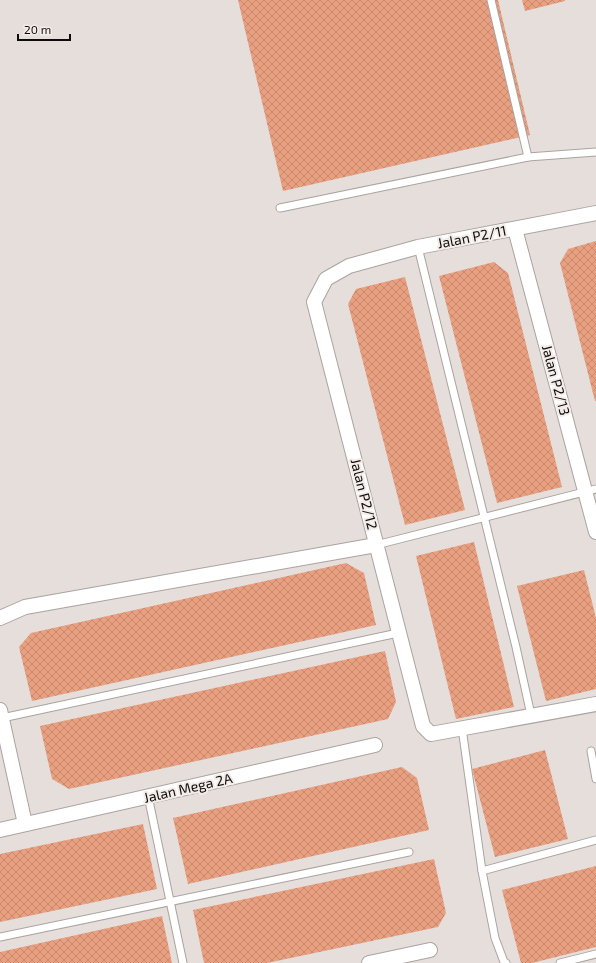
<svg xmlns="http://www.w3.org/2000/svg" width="596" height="963" viewBox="0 0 596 963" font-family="'Exo 2',sans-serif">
  <defs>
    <pattern id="building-cross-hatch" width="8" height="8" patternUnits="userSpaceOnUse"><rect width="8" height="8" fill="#e9a081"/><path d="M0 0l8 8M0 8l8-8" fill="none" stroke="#c7896e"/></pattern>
  </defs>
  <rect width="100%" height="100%" fill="#e6dedb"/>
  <g fill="url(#building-cross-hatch)">
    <polygon points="238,0 498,0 530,135 283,191"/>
    <polygon points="522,0 565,0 565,1 525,11"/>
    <polygon points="596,241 596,401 595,401 560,263 568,249"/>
    <polygon points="494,262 508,273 562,487 497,503 439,276"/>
    <polygon points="405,277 465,510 405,525 348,304 356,289"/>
    <polygon points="474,542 514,707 456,719 416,556"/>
    <polygon points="346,563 364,573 376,625 32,701 19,647 31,633"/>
    <polygon points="584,570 596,618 596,689 546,701 517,586"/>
    <polygon points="385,651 396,702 388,719 69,789 52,779 40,726"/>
    <polygon points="545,750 568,839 495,857 472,769"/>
    <polygon points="402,767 417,778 429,830 188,884 173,818"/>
    <polygon points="143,824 157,889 0,922 0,854"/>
    <polygon points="434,859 446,913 438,927 267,963 204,963 193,910"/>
    <polygon points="596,866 596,947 532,963 521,963 502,890"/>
    <polygon points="162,916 172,963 0,963 0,952"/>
  </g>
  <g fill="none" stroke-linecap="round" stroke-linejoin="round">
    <defs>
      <g id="service">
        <polyline points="491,0 528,157"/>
        <polyline points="280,208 528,157 596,152"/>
        <polyline points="418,247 516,647 531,715"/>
        <polyline points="376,545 596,489"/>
        <polyline points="2,718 398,633"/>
        <polyline points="462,728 482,871 495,938 504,962 506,963"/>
        <polyline points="591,751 596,779"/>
        <polyline points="148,796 183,963"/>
        <polyline points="482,871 596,840"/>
        <polyline points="0,937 409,852"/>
        <polyline points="560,963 596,954"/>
      </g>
      <g id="minor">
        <polyline points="596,213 418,247 349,266 326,279 314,302 423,726 431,734 596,704"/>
        <polyline points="515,229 596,532"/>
        <polyline points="0,618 25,607 376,545"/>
        <polyline points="0,710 25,824"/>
        <polyline points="0,830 375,745"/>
        <polyline points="369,963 430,950"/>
      </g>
    </defs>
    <use href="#service" stroke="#aaa3a0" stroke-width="9"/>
    <use href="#minor" stroke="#aaa3a0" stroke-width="16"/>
    <use href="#service" stroke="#fff" stroke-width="7"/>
    <use href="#minor" stroke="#fff" stroke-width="14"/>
  </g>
  <g text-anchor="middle" stroke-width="4" stroke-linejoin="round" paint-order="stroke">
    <g font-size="14" fill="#0e0c0b" stroke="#f3ece8">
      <text transform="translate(472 237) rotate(-11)" y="5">Jalan P2/11</text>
      <text transform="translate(556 380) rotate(75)" y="5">Jalan P2/13</text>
      <text transform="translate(364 494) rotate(76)" y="5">Jalan P2/12</text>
      <text transform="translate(188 788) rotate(-13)" y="5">Jalan Mega 2A</text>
    </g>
  </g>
  <path d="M18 34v6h52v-6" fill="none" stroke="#0e0c0b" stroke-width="2"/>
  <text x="24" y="34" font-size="12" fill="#0e0c0b" stroke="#f3ece8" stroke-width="3" paint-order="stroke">20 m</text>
</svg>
